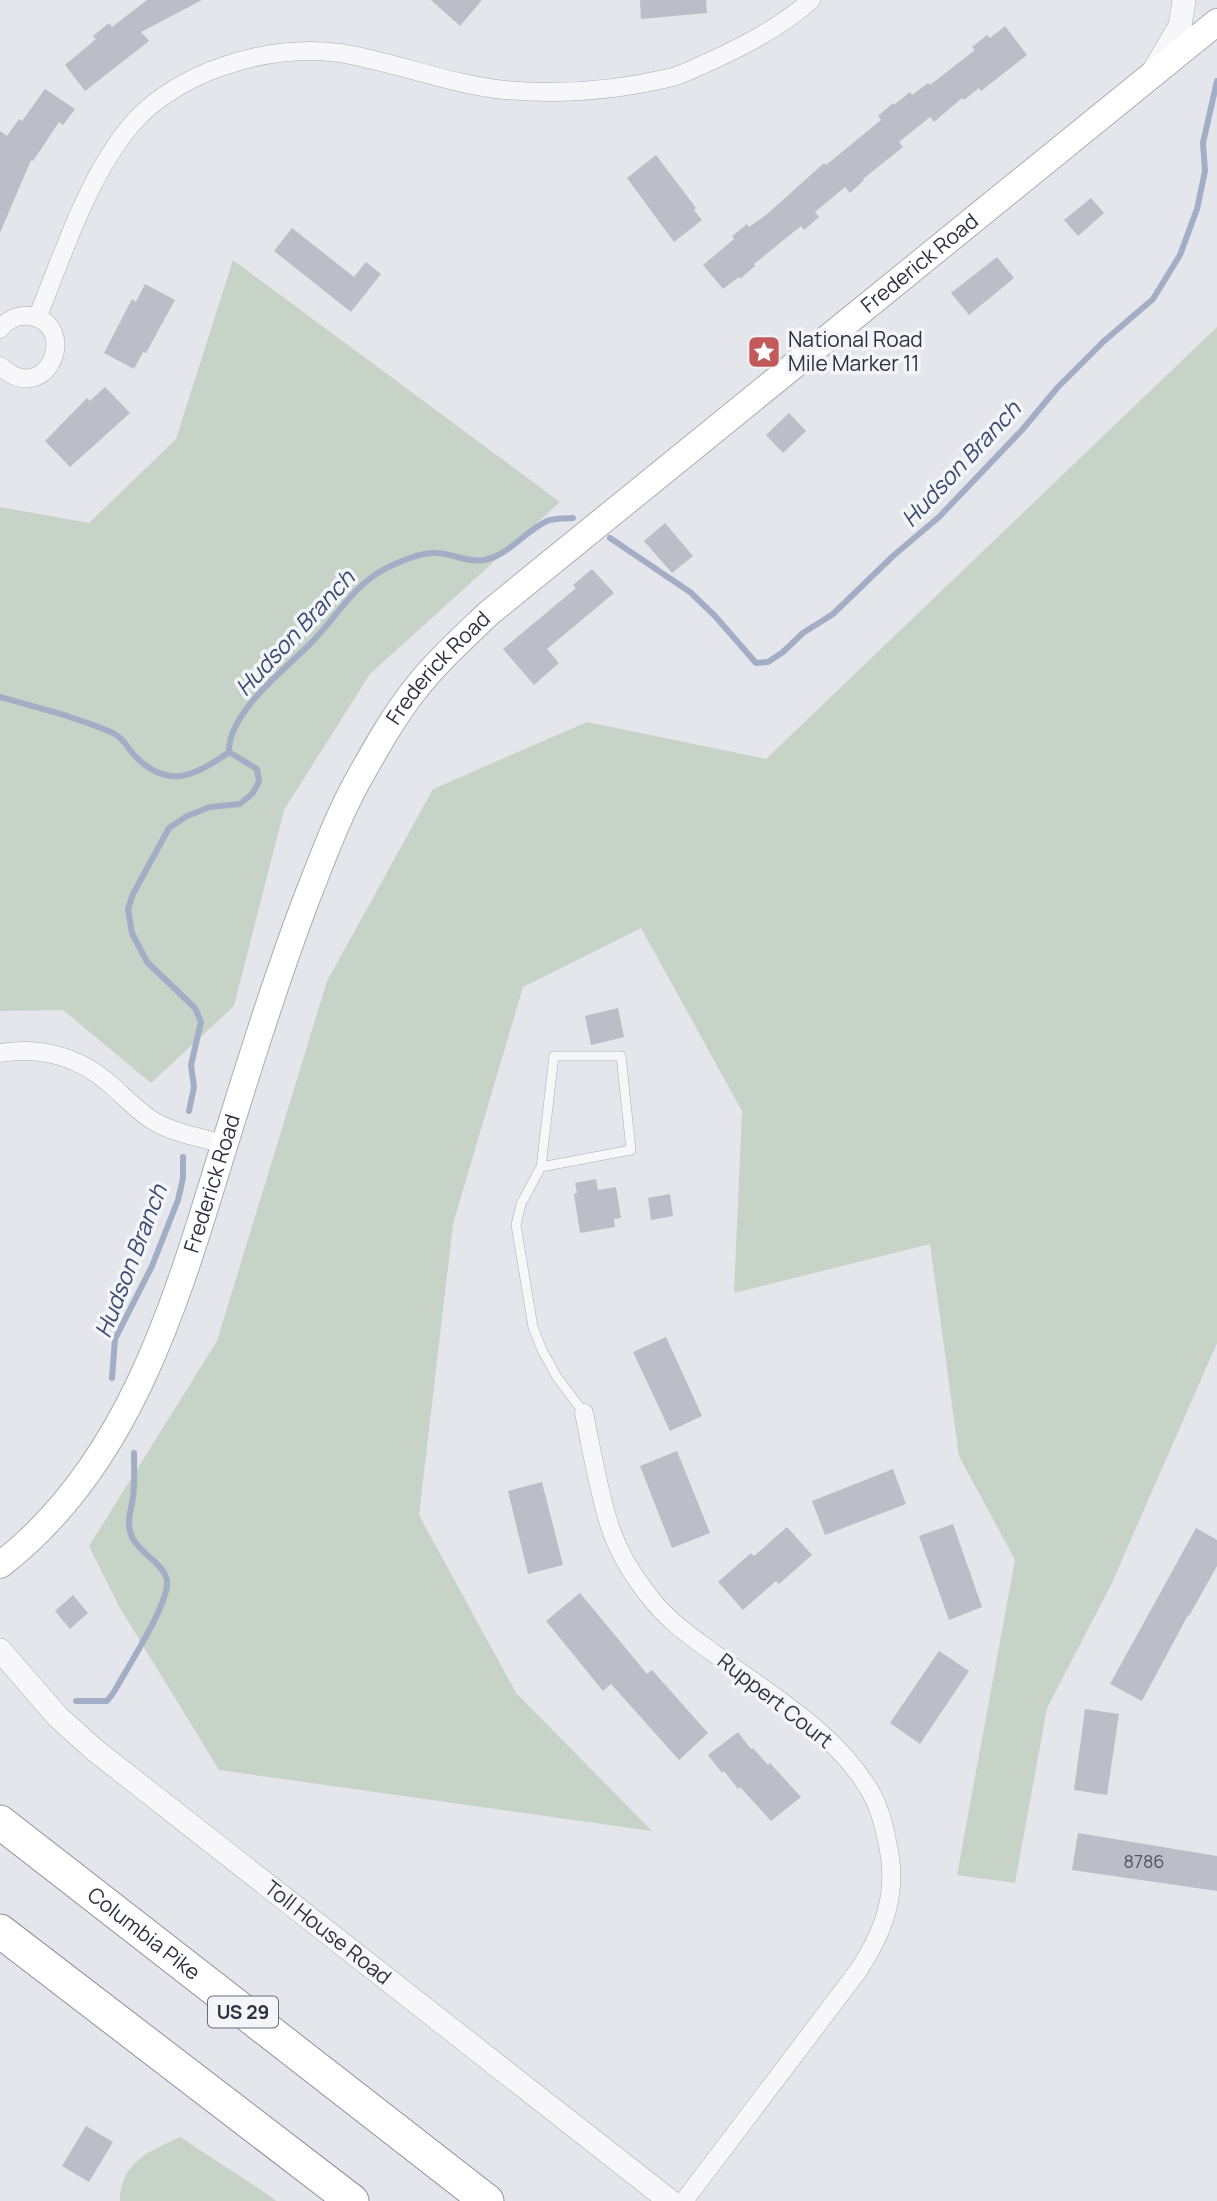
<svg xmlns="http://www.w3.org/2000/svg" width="1217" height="2201" viewBox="0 0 1217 2201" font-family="Manrope,sans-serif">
  <rect width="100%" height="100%" fill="#e4e6eb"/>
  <g fill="#c7d3c6">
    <polygon points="233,260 560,502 370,674 284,810 234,1006 151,1083 63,1010 0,1011 0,507 89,523 176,439"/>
    <polygon points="1217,327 1217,1343 1111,1585 1047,1708 1015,1883 957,1875 1015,1560 959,1456 930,1244 734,1293 742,1111 641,928 523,987 453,1224 419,1515 516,1693 652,1831 219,1770 120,1608 89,1546 217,1341 327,981 433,789 587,722 766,759"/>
    <path d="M180 2137 273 2198 276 2201H120C120 2162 150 2151 180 2137Z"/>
  </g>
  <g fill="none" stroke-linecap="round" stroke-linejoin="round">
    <g stroke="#a3aec6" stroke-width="6">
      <polyline points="610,538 690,592 715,616 756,663 768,662 783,652 803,633 833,614 893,556 939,517 1022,430 1058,387 1103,342 1153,299 1180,255 1197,209 1205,171 1203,143 1217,81"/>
      <path d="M0 697C38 708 77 717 113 733 123 737 128 749 135 756 168 790 196 776 229 752"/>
      <path d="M189 1111 194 1087 191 1065 201 1022 195 1008 147 962 132 933 128 909 133 894 169 828 187 816 210 807 240 804 253 793 259 781 257 769 229 752C228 712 286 669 311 643 340 614 354 581 395 564 406 559 425 552 436 553 452 553 467 563 484 560 508 556 525 531 547 521 554 518 565 519 573 518"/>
      <polyline points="112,1378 115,1339 152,1266 178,1200 183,1178 183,1157"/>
      <path d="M76 1701H107L114 1692C127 1668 165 1610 167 1585 169 1567 142 1555 133 1539 125 1524 131 1512 133 1497 135 1483 134 1468 134 1453"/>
    </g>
  </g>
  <g fill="#bcbec7">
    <polygon points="147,0 202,0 141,32 149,41 85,91 65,65 96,39 93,36 109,23 112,27"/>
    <polygon points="431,0 482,0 460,26"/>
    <polygon points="640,0 706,0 707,13 641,19"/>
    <polygon points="1005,26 1027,55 981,91 979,88 964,100 962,98 934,122 930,117 899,142 903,147 863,179 864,180 850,193 845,187 815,212 819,217 804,230 801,226 754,264 755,266 740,279 739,277 723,289 703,265 734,239 732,236 747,224 749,227 766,215 824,163 826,165 881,120 878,116 893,103 894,105 910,92 912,95 928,83 930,85 975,50 972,47 987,35 990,38"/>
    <polygon points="45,89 75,109 63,125 59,122 33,161 31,160 0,233 0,131 7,136 19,119 22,121"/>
    <polygon points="656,155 696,208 694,210 702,220 674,242 627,178"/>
    <polygon points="1091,198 1104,213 1078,236 1064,220"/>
    <polygon points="292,228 354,277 366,262 381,274 351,312 274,251"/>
    <polygon points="997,257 1014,278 969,315 951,293"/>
    <polygon points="145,284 175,300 146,353 143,352 134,369 104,353 132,299 136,302"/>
    <polygon points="105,387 130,413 70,467 45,441 87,398 90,401"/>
    <polygon points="789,413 806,431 783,453 766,435"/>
    <polygon points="665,523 693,556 672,573 644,541"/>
    <polygon points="592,569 614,593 547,649 559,663 534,685 503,649 576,588 573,585"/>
    <polygon points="618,1008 624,1037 591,1045 585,1016"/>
    <polygon points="596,1179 598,1190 616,1187 621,1218 614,1219 615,1227 580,1233 574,1194 577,1193 575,1183"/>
    <polygon points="670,1194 673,1216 651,1220 648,1198"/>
    <polygon points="666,1337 702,1416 670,1431 633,1352"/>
    <polygon points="677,1451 710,1533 672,1548 640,1466"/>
    <polygon points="893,1469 906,1504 825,1535 812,1501"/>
    <polygon points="542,1482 563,1565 528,1574 508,1491"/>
    <polygon points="953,1524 982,1607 949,1620 919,1536"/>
    <polygon points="787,1527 812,1555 779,1584 776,1581 743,1610 718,1582 751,1553 754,1556"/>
    <polygon points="1196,1528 1217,1540 1217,1566 1189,1616 1188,1615 1142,1701 1110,1684"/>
    <polygon points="580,1593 647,1674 652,1670 708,1733 679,1760 611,1684 603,1691 546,1621"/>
    <polygon points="73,1595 88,1613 70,1629 55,1611"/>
    <polygon points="939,1651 969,1671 920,1744 890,1723"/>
    <polygon points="1085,1709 1119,1714 1107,1795 1074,1790"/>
    <polygon points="738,1732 751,1749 753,1748 768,1765 770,1763 801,1797 771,1821 740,1787 738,1789 724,1771 722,1773 708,1755"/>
    <polygon points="1078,1833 1217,1856 1217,1891 1072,1870"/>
    <polygon points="86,2126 113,2142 89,2182 62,2166"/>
  </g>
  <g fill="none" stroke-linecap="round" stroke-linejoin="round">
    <defs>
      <polyline id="service" points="541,1167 631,1150 621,1056 554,1056 541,1167 521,1204 516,1225 533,1327 542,1350 557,1377 584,1413"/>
      <g id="minor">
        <path d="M37 318C64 253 86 179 132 124 151 101 183 82 210 71 251 55 295 47 340 53 395 62 448 84 505 90 560 95 619 90 673 77 683 74 693 69 702 65 740 48 780 28 811 0"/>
        <path d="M0 329C7 320 18 315 29 316 81 323 48 410 0 366"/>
        <path d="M0 1053C41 1046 80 1057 111 1085 126 1098 139 1113 157 1123 178 1134 202 1138 225 1144"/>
        <path d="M584 1413C592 1451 598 1490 610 1527 618 1551 633 1576 649 1596 666 1619 690 1636 712 1652 766 1692 836 1732 870 1791 879 1806 884 1825 887 1841 899 1891 885 1930 858 1971L684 2201"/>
      </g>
      <g id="tertiary">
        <polyline points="1154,70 1180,26 1184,0"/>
        <path id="s1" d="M0 1650 58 1717 96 1751 670 2201"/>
      </g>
      <g id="secondary">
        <path id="s2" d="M0 1565C127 1468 175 1306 220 1159 247 1072 274 985 306 900 322 860 337 818 358 780 375 750 392 719 413 692 435 663 463 638 489 613L1217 22"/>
      </g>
      <g id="motorway">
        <path id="s3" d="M0 1822 487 2201"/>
        <polyline points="0,1931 352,2201"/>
      </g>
    </defs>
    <use href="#service" stroke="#aaacb5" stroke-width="10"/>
    <use href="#minor" stroke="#aaacb5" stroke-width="19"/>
    <use href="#tertiary" stroke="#aaacb5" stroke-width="24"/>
    <use href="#secondary" stroke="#aaacb5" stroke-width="28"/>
    <use href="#motorway" stroke="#8d91a0" stroke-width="35"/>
    <use href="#service" stroke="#f7f7f9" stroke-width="9"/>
    <use href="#minor" stroke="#f7f7f9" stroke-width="18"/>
    <use href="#tertiary" stroke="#f7f7f9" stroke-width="23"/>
    <use href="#secondary" stroke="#fff" stroke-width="26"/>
    <use href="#motorway" stroke="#fff" stroke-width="33"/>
  </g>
  <defs>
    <symbol id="sight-square" viewBox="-11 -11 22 22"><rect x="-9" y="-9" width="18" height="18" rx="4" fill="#c15a58" stroke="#f4f5f8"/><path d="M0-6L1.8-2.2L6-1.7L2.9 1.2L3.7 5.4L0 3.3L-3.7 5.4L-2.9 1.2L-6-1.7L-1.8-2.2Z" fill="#fff"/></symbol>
  </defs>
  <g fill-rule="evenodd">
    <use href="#sight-square" x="745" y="333" width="38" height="38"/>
  </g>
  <g text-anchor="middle" stroke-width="7" stroke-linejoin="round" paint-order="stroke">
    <g font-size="18" fill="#525462">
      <text x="1144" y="1868">8786</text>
    </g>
    <rect fill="#f4f5f8" stroke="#696c78" stroke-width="2" x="208" y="1996.5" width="70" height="31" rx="5"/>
    <g font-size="19" font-weight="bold" fill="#2e3141">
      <text x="243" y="2019">US 29</text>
    </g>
    <g font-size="21" fill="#2e3141" stroke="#f4f5f8">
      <text dy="7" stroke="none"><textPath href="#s2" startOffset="1642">Frederick Road</textPath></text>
      <text dy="7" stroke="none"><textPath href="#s2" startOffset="1012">Frederick Road</textPath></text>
      <text dy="7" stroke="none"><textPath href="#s2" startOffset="444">Frederick Road</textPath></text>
      <text transform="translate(775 1701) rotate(38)" y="7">Ruppert Court</text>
      <text dy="7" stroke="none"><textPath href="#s1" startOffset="434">Toll House Road</textPath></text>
      <text dy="7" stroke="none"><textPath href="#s3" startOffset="182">Columbia Pike</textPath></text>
    </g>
    <g font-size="21" fill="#2e3141" stroke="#f4f5f8" text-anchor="start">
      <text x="788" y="347">National Road<tspan x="788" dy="24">Mile Marker 11</tspan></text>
    </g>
    <g font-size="23" font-style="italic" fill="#3c4a71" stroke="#f4f5f8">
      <text transform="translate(961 464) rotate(-47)" y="8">Hudson Branch</text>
      <text transform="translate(295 633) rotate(-47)" y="8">Hudson Branch</text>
      <text transform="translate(131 1261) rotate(-69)" y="8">Hudson Branch</text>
    </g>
  </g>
</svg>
